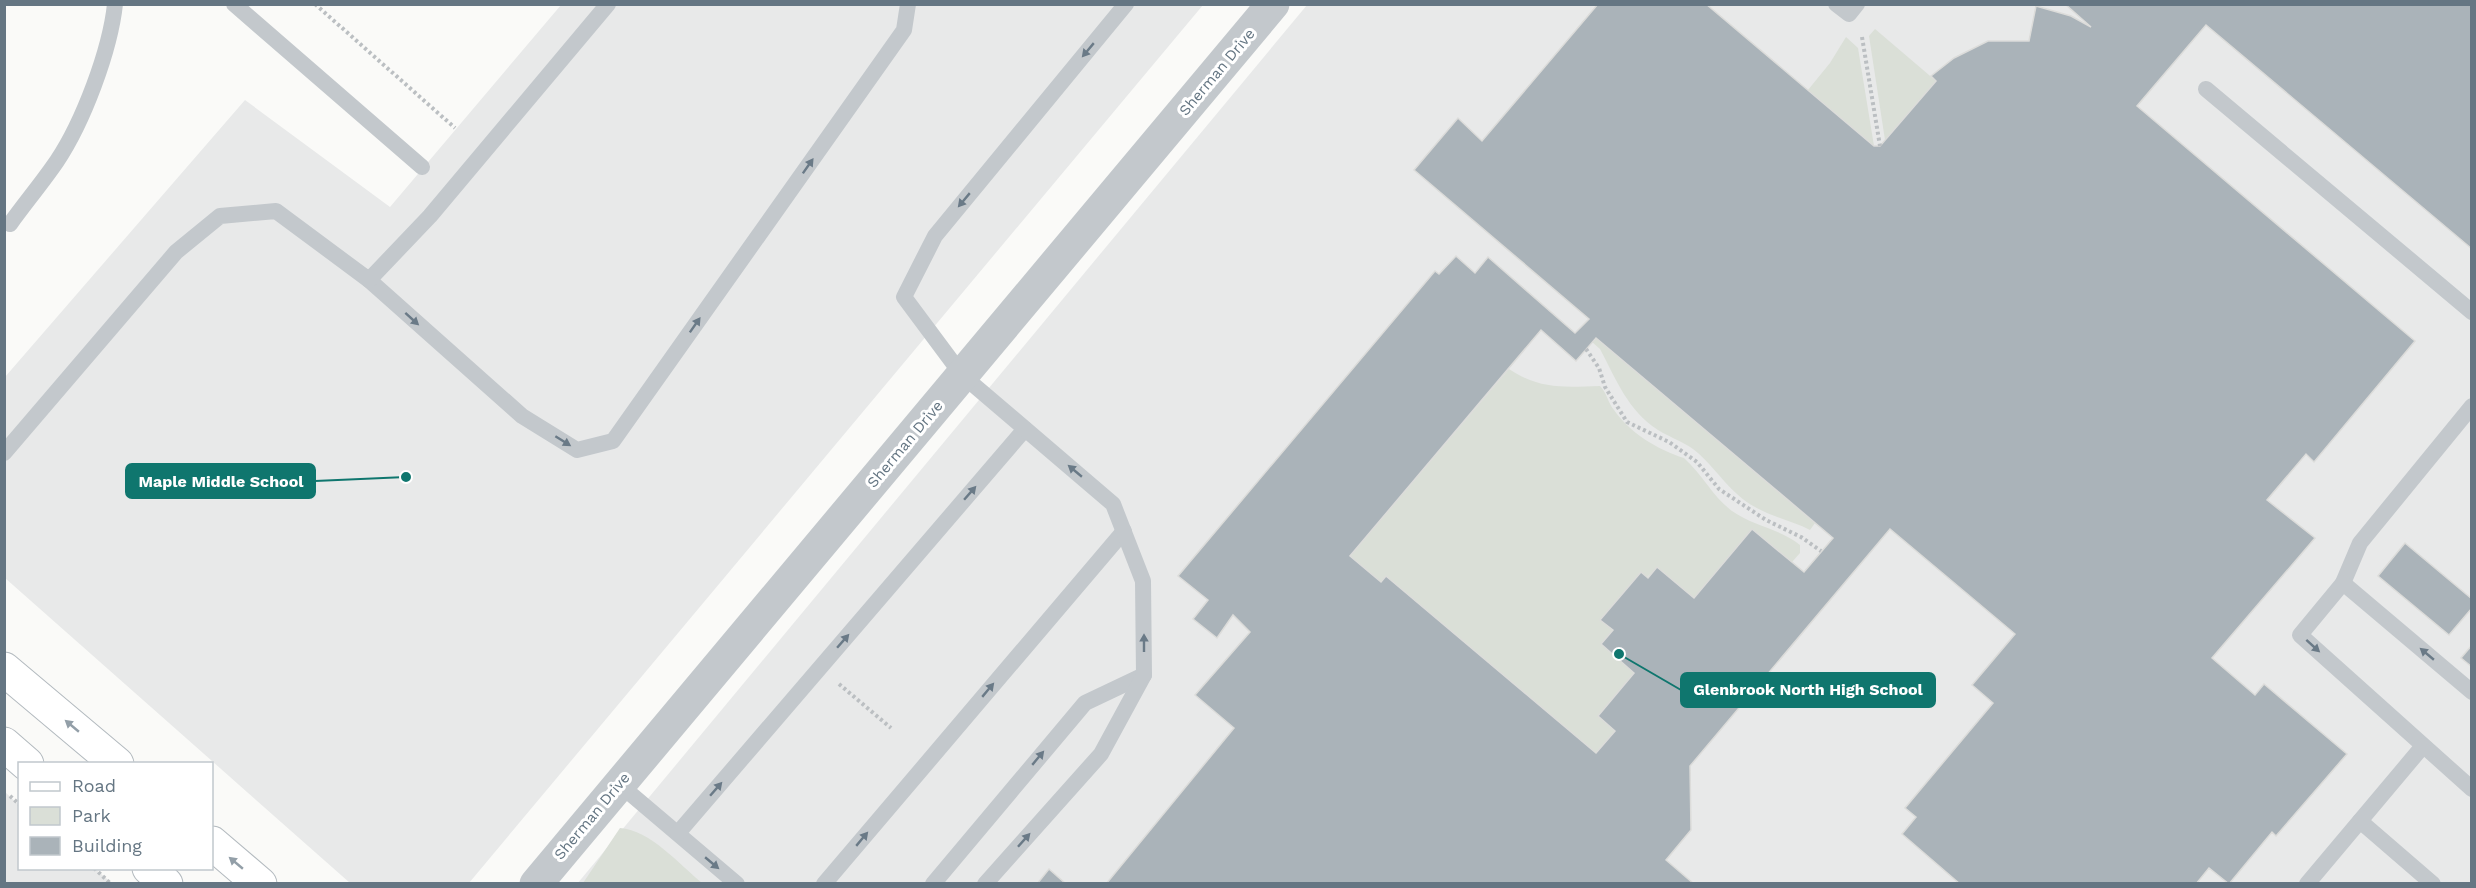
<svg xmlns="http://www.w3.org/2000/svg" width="2476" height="888" viewBox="0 0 2476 888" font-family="'Work Sans',sans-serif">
  <rect width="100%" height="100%" fill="#fafaf8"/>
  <g fill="#e8e9e9">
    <polygon points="561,5 1203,5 469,883 350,883 5,578 5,377 245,100 390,207"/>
    <polygon points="1307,5 2471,5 2471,883 577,884"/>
    <polygon points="5,792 19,805 20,868 95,869 112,883 5,883"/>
  </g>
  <g fill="#dadfd7">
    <polygon points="1875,29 1936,81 1885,140 1869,36"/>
    <polygon points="1846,37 1858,48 1874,146 1808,90 1830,63"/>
    <path d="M1596 338 1815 523 1810 530C1793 521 1772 517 1755 507 1731 494 1718 471 1698 453 1687 443 1671 438 1658 430 1628 411 1616 379 1600 349L1592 342Z"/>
    <path d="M1509 369C1540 390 1564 387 1600 386 1607 393 1608 403 1614 410 1630 433 1658 450 1684 458 1702 474 1713 497 1732 511 1753 526 1781 529 1800 545V553L1792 562 1694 598 1657 568 1601 619 1613 630 1601 644 1634 673 1598 716 1615 731 1596 753 1386 576 1381 582 1350 556Z"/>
    <path d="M620 828C650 830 679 864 702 883H583Z"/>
  </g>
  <g fill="#aab3b9" stroke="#dcdcda" stroke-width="1.5" fill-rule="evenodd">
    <path d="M1598 4H1706L1874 146H1880L1936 81 1931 76 1954 58 1988 41H2029L2036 6 2071 16 2091 27 2065 4H2472V249L2206 25 2137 106 2415 341 2314 462 2306 454 2267 500 2315 538 2212 658 2255 695 2264 684 2347 754 2276 836 2272 832 2229 884 2209 868 2196 884H1960L1902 834 1916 817 1905 808 1993 703 1972 685 2015 634 1890 529 1690 766 1691 830 1666 860 1694 884H1106L1234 728 1195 695 1250 632 1233 615 1217 638 1193 619 1208 600 1178 576 1435 271 1439 274 1456 256 1475 273 1488 257 1575 333 1589 319 1414 170 1458 118 1482 141ZM1541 330 1576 361 1596 338 1833 538 1804 572 1752 529 1694 598 1657 567 1648 578 1641 572 1600 620 1613 630 1601 644 1634 673 1598 716 1615 731 1596 753 1386 576 1381 582 1350 556Z"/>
    <polygon points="2405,543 2472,599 2472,608 2449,635 2378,576"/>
    <polygon points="2472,645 2472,667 2461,658"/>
    <polygon points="1049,869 1066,884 1037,884"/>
  </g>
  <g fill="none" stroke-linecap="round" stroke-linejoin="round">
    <defs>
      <g id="secondary">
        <polyline points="4,669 117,764"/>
        <polyline points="4,744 27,764"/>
        <polyline points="212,843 260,884"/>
        <polyline points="149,868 166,884"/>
      </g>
    </defs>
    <use href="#secondary" stroke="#b3babf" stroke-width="35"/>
    <g stroke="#bbbfc2" stroke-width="4" stroke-dasharray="3 3" stroke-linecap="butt">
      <polyline points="315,4 455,128"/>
      <polyline points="1862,37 1880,146"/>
      <polyline points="1586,349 1599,368 1605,387 1627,422 1669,442 1697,462 1719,489 1766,520 1801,537 1821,551"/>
      <polyline points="839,684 891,728"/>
      <polyline points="10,796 20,805"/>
      <polyline points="94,868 111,884"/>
    </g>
    <g stroke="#c3c8cc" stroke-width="16">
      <polyline points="234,4 422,167"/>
      <polyline points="1836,4 1849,14 1857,4"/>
      <polyline points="2206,89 2472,312"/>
      <path d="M10 224C25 203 42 183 57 161 83 122 110 51 115 4"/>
      <polyline points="369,280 522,416 577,450 613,441 904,30 908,4"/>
      <polyline points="4,453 176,252 220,216 276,211 369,280 430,216 608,4"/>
      <polyline points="2343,583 2360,543 2472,406"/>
      <polyline points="2472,692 2343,583 2300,635 2472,789"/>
      <polyline points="619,784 737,884"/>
      <polyline points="2360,821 2433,884"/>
      <polyline points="678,833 1025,429"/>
      <polyline points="824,884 1124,531"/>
      <polyline points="933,884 1085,703 1144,675"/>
      <polyline points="985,884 1101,754 1144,675 1143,581 1113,504 962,375 904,297 935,236 1126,4"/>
      <polyline points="2307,884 2423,746"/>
    </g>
    <polyline stroke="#c3c8cc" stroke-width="33" points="536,884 1273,4"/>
    <use href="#secondary" stroke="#fff" stroke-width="33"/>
  </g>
  <defs><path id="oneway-solid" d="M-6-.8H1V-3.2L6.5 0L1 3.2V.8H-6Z" transform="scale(1.5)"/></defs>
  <g fill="#6a7a87">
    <use href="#oneway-solid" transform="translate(1088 50) rotate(130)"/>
    <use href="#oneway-solid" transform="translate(808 166) rotate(-55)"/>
    <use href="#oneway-solid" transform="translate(964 200) rotate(130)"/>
    <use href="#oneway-solid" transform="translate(412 319) rotate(42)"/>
    <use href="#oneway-solid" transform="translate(695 325) rotate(-55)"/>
    <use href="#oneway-solid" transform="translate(563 441) rotate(32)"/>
    <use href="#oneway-solid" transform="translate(1075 471) rotate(-140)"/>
    <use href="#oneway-solid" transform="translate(970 493) rotate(-49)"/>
    <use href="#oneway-solid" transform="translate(843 641) rotate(-49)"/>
    <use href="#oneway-solid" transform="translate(1144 643) rotate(-90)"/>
    <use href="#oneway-solid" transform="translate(2313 646) rotate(42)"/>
    <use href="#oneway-solid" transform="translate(2427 654) rotate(-140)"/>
    <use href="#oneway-solid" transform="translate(988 690) rotate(-50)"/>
    <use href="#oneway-solid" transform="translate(1038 758) rotate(-50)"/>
    <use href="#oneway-solid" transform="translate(716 789) rotate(-49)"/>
    <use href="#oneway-solid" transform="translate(862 839) rotate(-50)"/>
    <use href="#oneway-solid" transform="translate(1024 840) rotate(-48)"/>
    <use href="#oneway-solid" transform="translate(712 863) rotate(40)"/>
  </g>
  <g fill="#939fa8">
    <use href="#oneway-solid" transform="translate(72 726) rotate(-140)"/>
    <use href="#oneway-solid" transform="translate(236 863) rotate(-140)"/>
  </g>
  <g text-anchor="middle" stroke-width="6" stroke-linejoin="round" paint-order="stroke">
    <g font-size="15" fill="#657683" stroke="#fff">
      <text transform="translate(1217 72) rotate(-50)" y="5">Sherman Drive</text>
      <text transform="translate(905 444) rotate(-50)" y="5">Sherman Drive</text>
      <text transform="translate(592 816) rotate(-50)" y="5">Sherman Drive</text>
    </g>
  </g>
  <path fill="none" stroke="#0f766e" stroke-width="2" d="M406 477L315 481M1619 654L1681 690"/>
  <g fill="#0f766e" stroke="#fff" stroke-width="2">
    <circle cx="406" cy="477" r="6"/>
    <circle cx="1619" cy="654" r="6"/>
  </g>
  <g fill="#0f766e" stroke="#0f766e" stroke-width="2">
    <rect x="126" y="464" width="189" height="34" rx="6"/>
    <rect x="1681" y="673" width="254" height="34" rx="6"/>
  </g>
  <g font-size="16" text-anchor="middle" font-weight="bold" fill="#fff">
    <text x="221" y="487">Maple Middle School</text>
    <text x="1808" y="695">Glenbrook North High School</text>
  </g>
  <rect width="2476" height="888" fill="none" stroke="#657683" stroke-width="12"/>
  <rect x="18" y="762" width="195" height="108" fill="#ffffff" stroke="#c1c8cd" stroke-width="1.5"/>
  <rect x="30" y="782" width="30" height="9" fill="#ffffff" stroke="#c1c8cd" stroke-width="1.5"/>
  <text x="72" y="792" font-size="18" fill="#657683">Road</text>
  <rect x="30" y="807" width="30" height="18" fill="#dadfd7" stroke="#c1c8cd" stroke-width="1.5"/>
  <text x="72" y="822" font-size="18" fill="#657683">Park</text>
  <rect x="30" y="837" width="30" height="18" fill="#aab3b9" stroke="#c1c8cd" stroke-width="1.5"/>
  <text x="72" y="852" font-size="18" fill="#657683">Building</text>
</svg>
